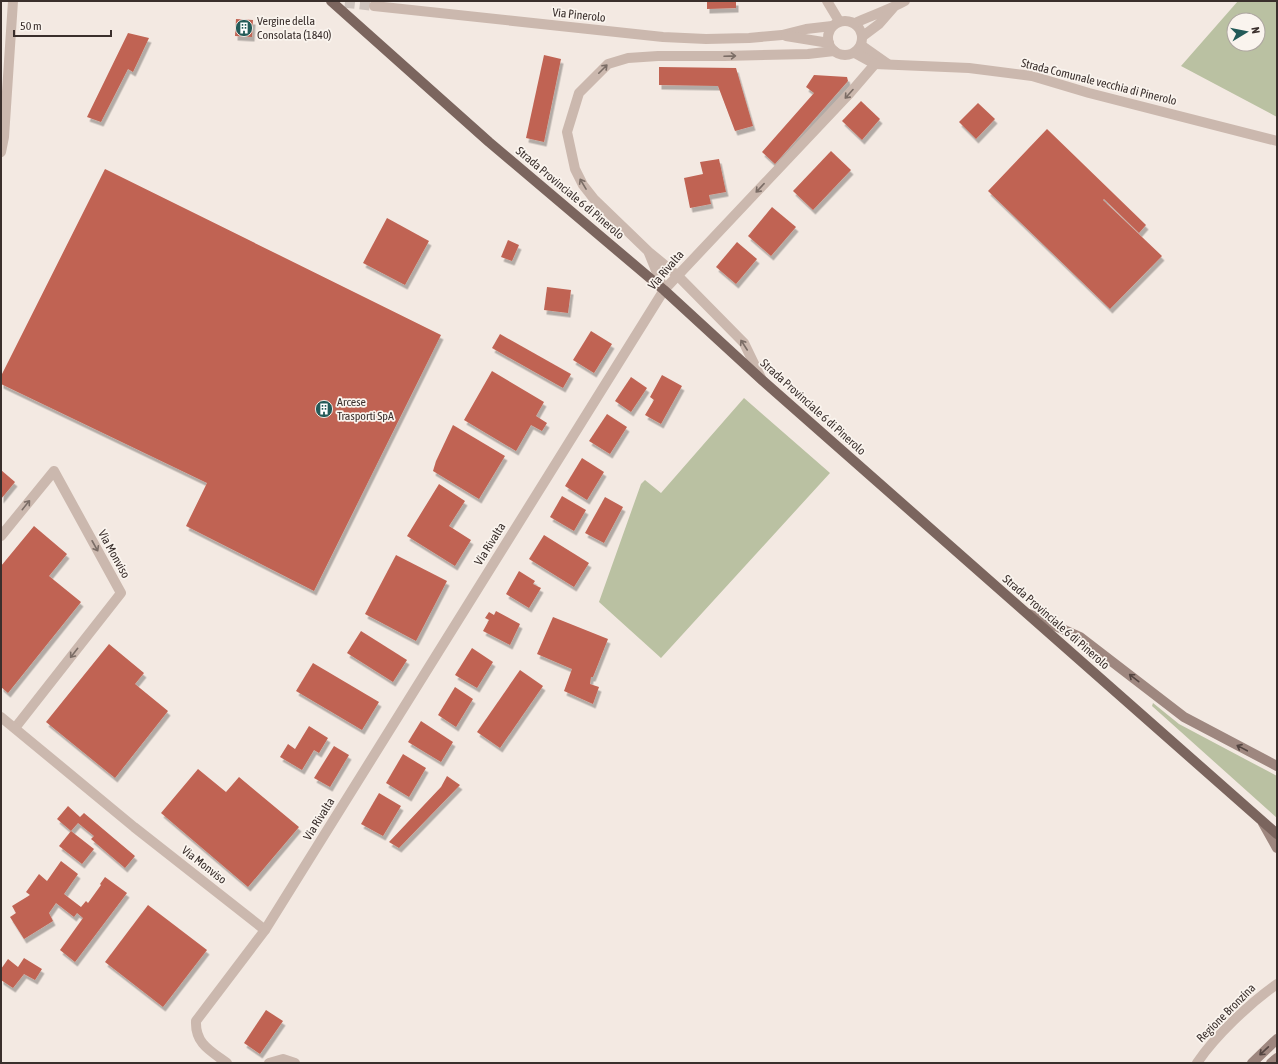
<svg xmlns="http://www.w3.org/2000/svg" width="1278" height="1064" viewBox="0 0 1278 1064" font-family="'Asap Condensed',sans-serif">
  <defs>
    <filter id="shadow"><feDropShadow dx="2.5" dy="4.5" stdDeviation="0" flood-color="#0004"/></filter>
  </defs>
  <rect width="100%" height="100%" fill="#f3e9e2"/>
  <g fill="#bac1a2" fill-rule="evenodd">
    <path d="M1238 1H1277V117L1181 66ZM1234 20H1258V44H1234Z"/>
    <polygon points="744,398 830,473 661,658 599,602 641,484 645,480 661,493"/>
    <polygon points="1153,703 1179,724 1277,776 1277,818 1152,706"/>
  </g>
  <g fill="#c06353" filter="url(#shadow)">
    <polygon points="707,1 736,1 736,8 707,9"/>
    <polygon points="236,19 253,20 252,37 235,36"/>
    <polygon points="128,33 149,38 133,72 128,69 101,122 87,117"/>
    <polygon points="544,55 561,59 544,142 526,138"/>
    <polygon points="659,67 736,68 753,126 735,131 718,86 659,85"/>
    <polygon points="814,75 847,77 848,81 775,164 762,152 814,93 806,87"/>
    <polygon points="861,101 880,119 862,140 842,121"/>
    <polygon points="978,103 995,119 976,139 959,122"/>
    <polygon points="1047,129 1146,225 1139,233 1104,199 1103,200 1162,256 1110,309 988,191"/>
    <polygon points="831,151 851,170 813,210 793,191"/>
    <polygon points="719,159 726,192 709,195 711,204 690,208 684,178 703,174 700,162"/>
    <polygon points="105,169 441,335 314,591 186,526 207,483 1,384 1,376"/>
    <polygon points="772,207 796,227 771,256 748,236"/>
    <polygon points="387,218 429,241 405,285 363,263"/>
    <polygon points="508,240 519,245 512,261 501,257"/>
    <polygon points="737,242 757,259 736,284 716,267"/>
    <polygon points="547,287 571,290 568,313 544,310"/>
    <polygon points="591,331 612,344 594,373 573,360"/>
    <polygon points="500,334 571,374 563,388 492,348"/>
    <polygon points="492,371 544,402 536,416 547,423 542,431 531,425 516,451 464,420"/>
    <polygon points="662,375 682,386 661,424 645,415 654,400 650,397"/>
    <polygon points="631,377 647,388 631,412 615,401"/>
    <polygon points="607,414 627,427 610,454 589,441"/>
    <polygon points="453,425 505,456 479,499 433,471 436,461"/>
    <polygon points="582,458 604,472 587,500 565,486"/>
    <polygon points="1,470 15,482 1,499"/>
    <polygon points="439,484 465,501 449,526 471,540 455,566 407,536"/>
    <polygon points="562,496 586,510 574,531 550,517"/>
    <polygon points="605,497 623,507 604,543 585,533"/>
    <polygon points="34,526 67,554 49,576 81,602 8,693 1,687 1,566"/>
    <polygon points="544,535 589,563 574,587 529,559"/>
    <polygon points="396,555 447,581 416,641 365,614"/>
    <polygon points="519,571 535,581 533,584 541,588 529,608 506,594"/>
    <polygon points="496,611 520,624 510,645 483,631 489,620 485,618 489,612 494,615"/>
    <polygon points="553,617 608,639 593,677 591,677 590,684 599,687 593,704 564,691 572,669 537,654"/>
    <polygon points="361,631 407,660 393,682 347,653"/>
    <polygon points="109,644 144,673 135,684 168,711 115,778 46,722"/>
    <polygon points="472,648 493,662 477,688 455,675"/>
    <polygon points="313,663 379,702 362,730 296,691"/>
    <polygon points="520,670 543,686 500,748 477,732"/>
    <polygon points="455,687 473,699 456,727 438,715"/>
    <polygon points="421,721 453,742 441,762 408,742"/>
    <polygon points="309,726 328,738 319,753 314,750 302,770 280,757 288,744 295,749"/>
    <polygon points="334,746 349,755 330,787 314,778"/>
    <polygon points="403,754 426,768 409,797 386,783"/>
    <polygon points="198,769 226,792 239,777 299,827 248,887 161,813"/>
    <polygon points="447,776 460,785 399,848 389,842 441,787"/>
    <polygon points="379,793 401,806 383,836 361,824"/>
    <polygon points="68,806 80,817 84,813 135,856 125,868 91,839 94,836 78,823 71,831 57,819"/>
    <polygon points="71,831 94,849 82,864 59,846"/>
    <polygon points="61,861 78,874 64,894 81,907 86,901 88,903 101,885 100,884 105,877 127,893 75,962 60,950 83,918 77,913 74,917 56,903 49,913 53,921 24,939 10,917 16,913 12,906 30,895 26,892 39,874 47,881"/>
    <polygon points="148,905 207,950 163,1007 105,962"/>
    <polygon points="24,958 42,969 35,980 24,974 13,988 1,980 1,969 8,959 18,967"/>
    <polygon points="266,1010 283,1021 260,1054 244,1043"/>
  </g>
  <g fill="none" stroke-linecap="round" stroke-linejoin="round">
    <polyline stroke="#cec4be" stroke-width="10" stroke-dasharray="10 5" stroke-linecap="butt" points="330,1 374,6"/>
    <g stroke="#cbb8ae" stroke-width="10">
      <polyline points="827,1 839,21"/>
      <polyline points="374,6 663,37 706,39 749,38 782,35 806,29 832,26"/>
      <circle cx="845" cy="38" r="17"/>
      <path d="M855 23C872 15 889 10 905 1"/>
      <polyline points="786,36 829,43"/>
      <polyline points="863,36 879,24 893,8"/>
      <polyline points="861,45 888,64"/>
      <polyline points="855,53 875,64 969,68 1032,76 1089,93 1277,141"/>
      <polyline points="1,152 4,137 13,1"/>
      <polyline points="649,253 664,290"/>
      <polyline points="762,380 744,343 678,276 649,252 594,199 583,185 575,169 567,132 579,93 608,64 628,58 658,56 724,56 808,54 834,51"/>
      <polyline points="1,536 54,471 121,593 15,728"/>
      <polyline points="1,717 134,827 265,930"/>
      <path d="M227 1063C211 1051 195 1044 196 1021L265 930 664 290 850 93 875 64"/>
      <polyline points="269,1063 283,1059 295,1063"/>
      <path d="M1197 1063C1215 1036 1250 1003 1277 984"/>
    </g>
    <g stroke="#9e877f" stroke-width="10">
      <polyline points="1029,614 1080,637 1184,717 1277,766"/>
      <polyline points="1263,823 1277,848"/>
      <polyline points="1252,1063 1277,1039"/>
      <polyline points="1271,1063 1277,1058"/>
    </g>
    <polyline stroke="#7b655e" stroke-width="10" points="331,1 489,142 664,290 762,380 1277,834"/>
  </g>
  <defs><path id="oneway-shaft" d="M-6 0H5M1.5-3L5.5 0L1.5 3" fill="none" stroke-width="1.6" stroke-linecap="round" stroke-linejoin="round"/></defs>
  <g stroke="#7b6d66">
    <use href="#oneway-shaft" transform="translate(730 56) rotate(-2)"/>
    <use href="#oneway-shaft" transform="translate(603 69) rotate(-45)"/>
    <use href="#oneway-shaft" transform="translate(849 94) rotate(132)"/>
    <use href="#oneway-shaft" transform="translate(583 184) rotate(-121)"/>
    <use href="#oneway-shaft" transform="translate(760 188) rotate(133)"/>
    <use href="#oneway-shaft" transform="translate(744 345) rotate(-123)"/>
    <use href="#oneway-shaft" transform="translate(26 505) rotate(-51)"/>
    <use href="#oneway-shaft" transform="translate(95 546) rotate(61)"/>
    <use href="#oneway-shaft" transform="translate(74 653) rotate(128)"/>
  </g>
  <g stroke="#534541">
    <use href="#oneway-shaft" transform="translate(1134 678) rotate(-142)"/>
    <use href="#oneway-shaft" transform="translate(1242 748) rotate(-152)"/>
    <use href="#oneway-shaft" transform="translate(1264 1051) rotate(137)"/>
  </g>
  <defs>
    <symbol id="building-disc" viewBox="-11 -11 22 22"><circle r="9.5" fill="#235a58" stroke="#faf4ee"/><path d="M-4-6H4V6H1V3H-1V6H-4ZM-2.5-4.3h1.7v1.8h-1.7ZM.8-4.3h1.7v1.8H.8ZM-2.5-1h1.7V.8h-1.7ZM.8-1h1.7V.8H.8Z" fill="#fff"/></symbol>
  </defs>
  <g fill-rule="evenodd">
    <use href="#building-disc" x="234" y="18" width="20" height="20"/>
    <use href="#building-disc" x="314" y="399" width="20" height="20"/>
  </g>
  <g text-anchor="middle" stroke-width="3.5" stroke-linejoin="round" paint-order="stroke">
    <g font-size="12" fill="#3a2f2c" stroke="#faf4ee">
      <text transform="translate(579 15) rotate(6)" y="4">Via Pinerolo</text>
      <text transform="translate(1099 82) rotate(14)" y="4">Strada Comunale vecchia di Pinerolo</text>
      <text transform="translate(570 193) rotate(40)" y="4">Strada Provinciale 6 di Pinerolo</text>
      <text transform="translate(666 270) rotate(-49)" y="4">Via Rivalta</text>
      <text transform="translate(813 407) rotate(42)" y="4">Strada Provinciale 6 di Pinerolo</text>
      <text transform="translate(490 544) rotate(-58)" y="4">Via Rivalta</text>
      <text transform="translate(114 554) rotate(61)" y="4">Via Monviso</text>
      <text transform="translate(1056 622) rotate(41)" y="4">Strada Provinciale 6 di Pinerolo</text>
      <text transform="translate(319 819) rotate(-58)" y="4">Via Rivalta</text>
      <text transform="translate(204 865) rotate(38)" y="4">Via Monviso</text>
      <text transform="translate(1226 1013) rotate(-45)" y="4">Regione Bronzina</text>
    </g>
    <g font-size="12" fill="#3a2f2c" stroke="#faf4ee" text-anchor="start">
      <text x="257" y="25">Vergine della<tspan x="257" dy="14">Consolata (1840)</tspan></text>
      <text x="337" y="406">Arcese<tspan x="337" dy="14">Trasporti SpA</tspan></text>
    </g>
  </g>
  <rect width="1278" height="1064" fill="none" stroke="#3a2f2c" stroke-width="4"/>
  <g transform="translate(1246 32) rotate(80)"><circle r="19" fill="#faf4ee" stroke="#ada5a0"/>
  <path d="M0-3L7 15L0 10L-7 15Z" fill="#235a58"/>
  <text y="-6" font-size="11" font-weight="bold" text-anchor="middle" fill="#3a2f2c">N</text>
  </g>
  <path d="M14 30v6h97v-6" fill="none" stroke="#3a2f2c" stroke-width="2"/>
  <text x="20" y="30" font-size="12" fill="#3a2f2c" stroke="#faf4ee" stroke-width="3" paint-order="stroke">50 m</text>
</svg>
